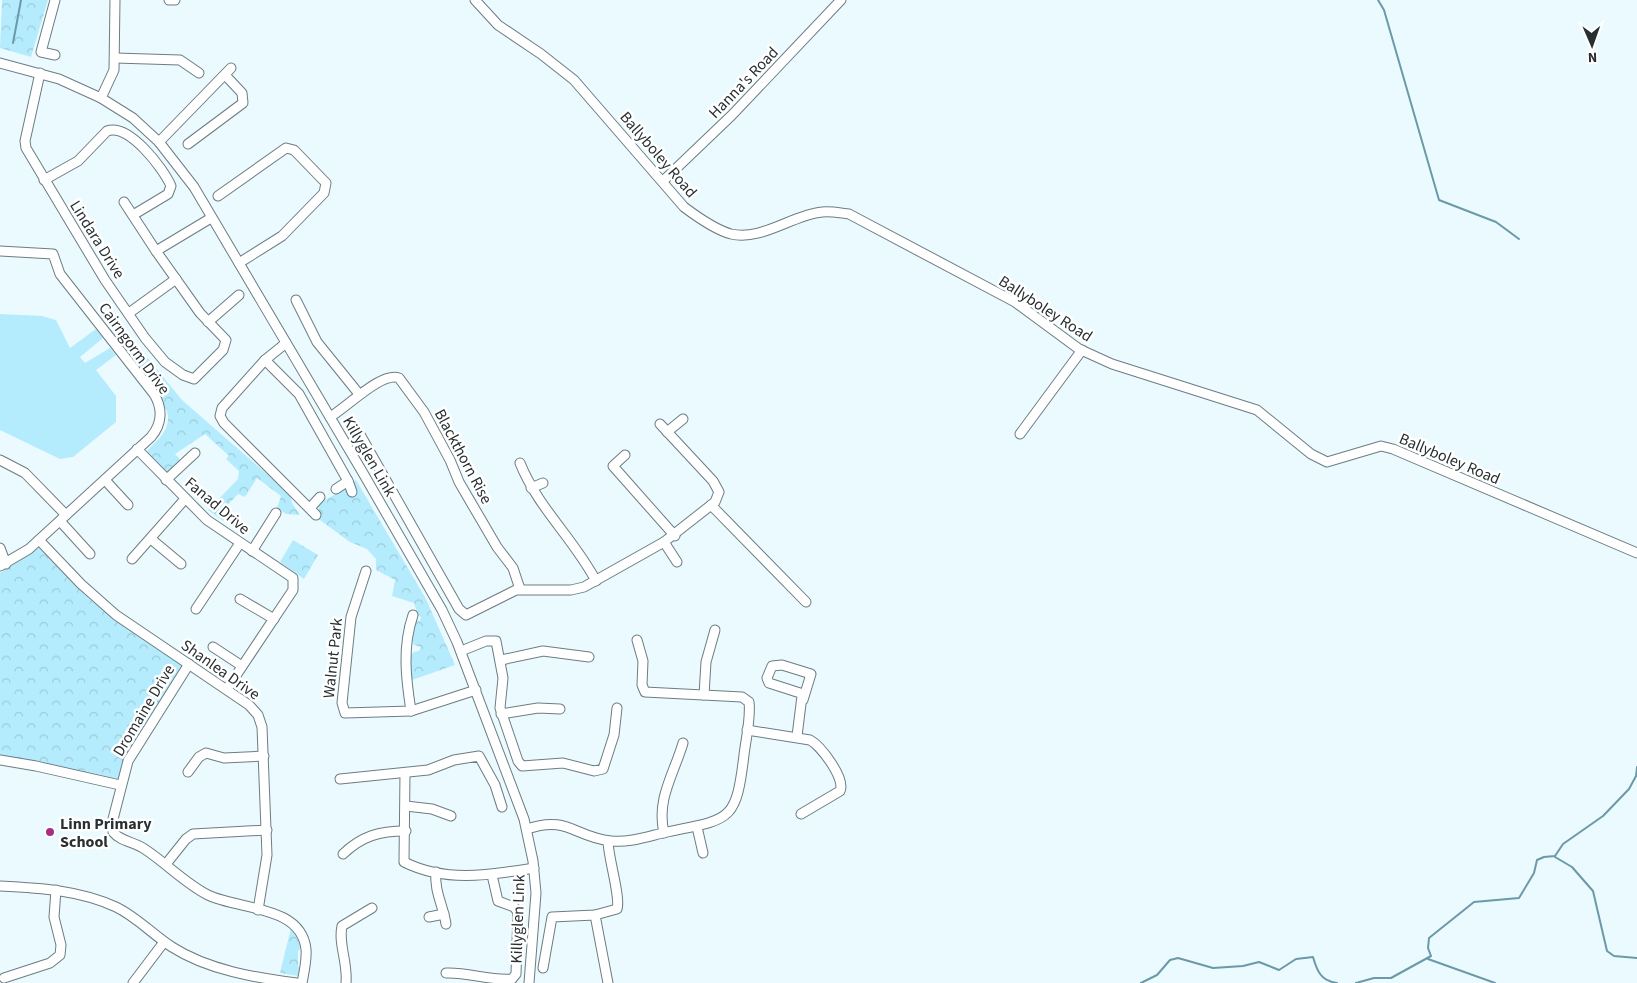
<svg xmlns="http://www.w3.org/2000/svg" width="1637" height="983" viewBox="0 0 1637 983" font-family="'Source Sans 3',sans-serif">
  <defs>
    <pattern id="park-crowns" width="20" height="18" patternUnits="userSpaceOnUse" patternTransform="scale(1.25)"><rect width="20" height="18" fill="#b5ecfd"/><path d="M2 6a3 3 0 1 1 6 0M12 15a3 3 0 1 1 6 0" fill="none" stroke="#9ccbd9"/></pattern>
  </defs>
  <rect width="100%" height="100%" fill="#eafaff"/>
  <polygon fill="#b5ecfd" points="0,314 42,316 56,320 70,348 96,329 103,338 80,357 85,363 110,348 116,355 96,370 116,396 116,422 73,457 60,459 0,430"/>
  <g fill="url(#park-crowns)">
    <polygon points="2,0 48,0 31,57 0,48"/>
    <path d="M119 323 182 400 290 494 292 503 300 515 286 514 277 508 281 496 257 478 245 497 238 494 225 508 229 513 223 521 208 510 238 479 239 471 226 459 229 456 205 434 175 454 182 462 166 476 146 452C158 440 172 429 167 411L109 331Z"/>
    <polygon points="356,480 426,599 455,665 412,680 410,656 414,652 419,651 421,647 414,645 411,638 416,620 420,621 421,617 418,615 414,603 392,596 395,580 376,570 376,559 367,549 350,542 317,518 320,515 318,506 323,501 345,489 348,492 354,493 356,487 353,482"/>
    <polygon points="293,540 318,555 304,579 280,562"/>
    <polygon points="39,548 89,599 185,667 118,782 0,758 0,573"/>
    <polygon points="291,928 302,947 298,951 298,966 301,971 298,976 280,973"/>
  </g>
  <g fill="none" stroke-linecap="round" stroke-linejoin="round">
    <g stroke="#6b99a7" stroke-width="2">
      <polyline points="1378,0 1384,10 1439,200 1496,222 1519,239"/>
      <polyline points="13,43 21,0"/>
      <polyline points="1555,857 1572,867 1593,891 1607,951 1614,956 1637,958"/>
      <polyline points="1428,959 1495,983"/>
      <path d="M1141 983 1157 975 1170 960 1178 958 1213 968 1243 966 1259 962 1279 970 1296 959 1313 957C1317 971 1321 981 1337 983"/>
      <polyline points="1356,983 1374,978 1391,978 1431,956 1428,948 1429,938 1474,902 1519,898 1534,873 1537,860 1544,857 1555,856 1563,844 1603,816 1629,789 1636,776 1637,767"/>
    </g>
    <defs>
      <g id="minor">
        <polyline points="169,0 175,0"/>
        <path d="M475 0 498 25 541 54 574 80 684 207C696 216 716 230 731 234 762 241 792 215 822 212 830 211 840 213 849 214L1015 302 1079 349 1112 364 1257 410 1311 454 1327 462 1381 446 1393 449 1637 553"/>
        <polyline points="55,55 41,52 55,0"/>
        <polyline points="115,58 180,60 199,73"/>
        <polyline points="0,63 59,79 101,98 133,118 159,142 194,187 363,473 442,610 457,642 524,819 533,861 536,893 529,983"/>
        <polyline points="40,73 25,141 26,148 105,280 145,338 165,362 183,375 194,379 223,350 226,340 200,313 156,251 124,202"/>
        <polyline points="101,98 114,70 115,0"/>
        <polyline points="159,142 231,68"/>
        <polyline points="188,144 243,103 242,93 225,75"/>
        <path d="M44 180 78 161 107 131C129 123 163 168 171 186L168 194 133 215"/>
        <polyline points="663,181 732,115 841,0"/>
        <polyline points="218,196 286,148 294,150 326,183 324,193 282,236 239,263"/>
        <path d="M0 251 53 254 60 274 154 394C163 409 162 424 151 437L29 549 0 566"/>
        <polyline points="156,251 211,218"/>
        <polyline points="296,300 317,342 359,394"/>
        <polyline points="129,313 176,279"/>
        <polyline points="208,322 239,295"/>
        <polyline points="286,343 265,360 222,408 220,416 224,423 316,515"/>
        <polyline points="265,360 299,394 348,481 352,492"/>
        <path d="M330 417C346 408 382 371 399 378L424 412 450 460 459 482 497 547 513 568 520 589"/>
        <polyline points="358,431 459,609 466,615 516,590 571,590 584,587 664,542 715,502 719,492 713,481 660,424"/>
        <polyline points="667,432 683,419"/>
        <polyline points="1020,434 1082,350"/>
        <polyline points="137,449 207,520 293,578 293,590 227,689"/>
        <polyline points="625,455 613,466 675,536"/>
        <polyline points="0,460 25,473 66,515"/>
        <path d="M520 463C538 508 574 539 596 581"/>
        <polyline points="105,480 128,505"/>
        <polyline points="166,480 195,453"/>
        <polyline points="531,488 543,483"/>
        <polyline points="336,489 348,481"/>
        <polyline points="711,505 806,602"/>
        <polyline points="310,508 320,497"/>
        <polyline points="60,521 90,554"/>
        <polyline points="151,539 181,564"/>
        <polyline points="39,540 81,584 116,615 249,705 258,715 262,727 267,855 258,910"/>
        <polyline points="664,542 677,562"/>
        <polyline points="0,548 6,564"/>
        <polyline points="252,551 276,513"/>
        <polyline points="132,559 185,499"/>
        <polyline points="366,571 351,617 342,703 345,713 411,711 476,690"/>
        <polyline points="240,599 274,619"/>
        <polyline points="196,609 240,543"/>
        <polyline points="213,647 242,666"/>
        <polyline points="461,651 486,641 496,641 503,678 500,708 518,761 522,766 563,763 594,771 603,769 614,735 617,708"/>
        <polyline points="501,660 543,651 589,657"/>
        <path d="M189 664 128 761 113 819V832C121 842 136 842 146 850 167 864 186 884 208 895 239 910 301 905 306 949 307 960 304 972 302 983"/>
        <polyline points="704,695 706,662 715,630"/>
        <path d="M411 711C406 679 402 647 413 615"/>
        <polyline points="501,714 538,708 560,709"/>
        <path d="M747 730 810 740C821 746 846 779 840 791L801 814"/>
        <polyline points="797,736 802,696 800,693 769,683 767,678 772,666 782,665 811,674 803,700"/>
        <polyline points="0,760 36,766 120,785"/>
        <polyline points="188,772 199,757 206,753 224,758 264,756"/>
        <path d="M405 773 404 862C446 883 490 875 534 868"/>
        <polyline points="340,779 428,770 454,760 479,756 495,785 502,807"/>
        <polyline points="406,806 432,809 451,816"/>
        <polyline points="697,827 703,853"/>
        <path d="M527 829C568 815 574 837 611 841 630 843 649 836 667 832 731 819 736 822 744 755 746 738 751 718 749 702L742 697 645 692 642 685 643 661 637 640"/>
        <path d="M664 833C656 799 674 774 683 743"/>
        <path d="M343 854C362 836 379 831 406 831"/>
        <polyline points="166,864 186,839 193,834 267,830"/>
        <path d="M436 872C434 891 443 905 446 924"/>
        <path d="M0 886C40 888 79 890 116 907 137 917 153 935 172 947 208 970 256 978 297 983"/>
        <polyline points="595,915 608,983"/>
        <polyline points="429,917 444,914"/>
        <path d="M543 968 552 917 595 915 617 909C621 898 608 857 608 841"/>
        <path d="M446 973C468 972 490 981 512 979L516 974 518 912 514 907 498 901 492 875"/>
        <polyline points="4,978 50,963 60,955 61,945 54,917 56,890"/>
        <polyline points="133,983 164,942"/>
        <path d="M346 983C348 962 338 944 342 926L372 908"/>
      </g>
    </defs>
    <use href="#minor" stroke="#6c7d82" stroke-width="11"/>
    <use href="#minor" stroke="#fff" stroke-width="9"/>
  </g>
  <circle fill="#a73086" stroke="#fff" stroke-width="2" cx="50" cy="832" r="5"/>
  <g text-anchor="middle" stroke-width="5" stroke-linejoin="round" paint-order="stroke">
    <g font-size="16" fill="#282f31" stroke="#fff">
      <text transform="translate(743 82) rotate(-46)" y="6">Hanna's Road</text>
      <text transform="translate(659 154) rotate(49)" y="6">Ballyboley Road</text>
      <text transform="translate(98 239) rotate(58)" y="6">Lindara Drive</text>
      <text transform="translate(1046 308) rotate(33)" y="6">Ballyboley Road</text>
      <text transform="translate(135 348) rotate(54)" y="6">Cairngorm Drive</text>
      <text transform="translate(370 456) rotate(60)" y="6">Killyglen Link</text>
      <text transform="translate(464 456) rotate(62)" y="6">Blackthorn Rise</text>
      <text transform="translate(1450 458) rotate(23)" y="6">Ballyboley Road</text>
      <text transform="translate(218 505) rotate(40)" y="6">Fanad Drive</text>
      <text transform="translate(332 658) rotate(-84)" y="6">Walnut Park</text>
      <text transform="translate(221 669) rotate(35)" y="6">Shanlea Drive</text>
      <text transform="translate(143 710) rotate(-59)" y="6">Dromaine Drive</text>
      <text transform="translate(517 919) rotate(-88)" y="6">Killyglen Link</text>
    </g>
    <g font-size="16" font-weight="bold" fill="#282f31" stroke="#fff" text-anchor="start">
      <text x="60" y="829">Linn Primary<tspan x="60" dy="18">School</tspan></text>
    </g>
  </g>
  <g transform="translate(1592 45) rotate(178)" stroke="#ffffff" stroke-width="4" paint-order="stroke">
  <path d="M0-4L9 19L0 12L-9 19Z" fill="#282f31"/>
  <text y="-8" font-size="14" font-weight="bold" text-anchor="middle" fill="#282f31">N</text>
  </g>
</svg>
